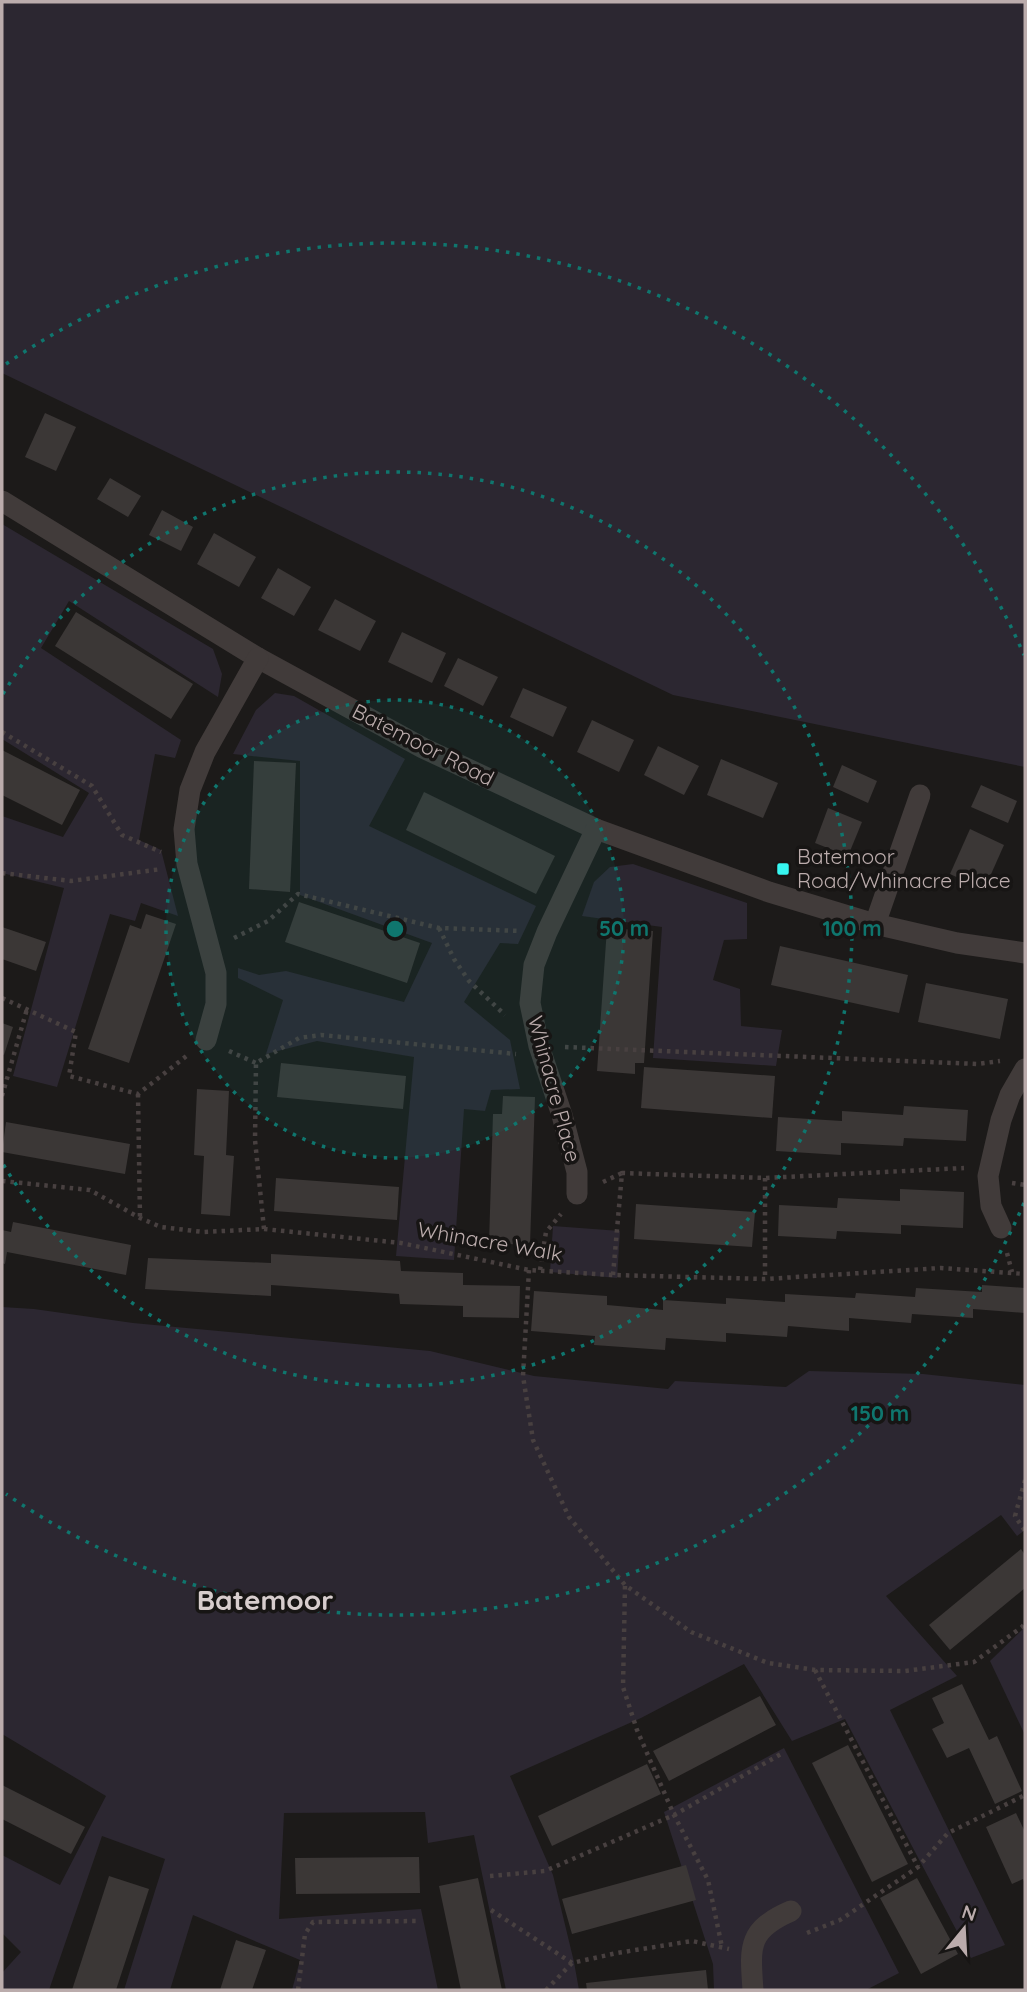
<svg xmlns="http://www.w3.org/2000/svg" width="1027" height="1992" viewBox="0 0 1027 1992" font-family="Quicksand,sans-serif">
  <rect width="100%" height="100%" fill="#1c1a19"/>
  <g fill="#2c2731">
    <polygon points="2,2 1025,2 1025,767 673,695 2,373"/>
    <polygon points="2,524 213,649 222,674 218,697 69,601 41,648 181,740 175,758 155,754 139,840 161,850 178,916 141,903 135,921 110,914 57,1087 13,1076 64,888 2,873 2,816 63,837 89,793 2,739"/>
    <polygon points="275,693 294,696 405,759 369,826 536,906 518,944 500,943 464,1002 510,1040 520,1089 491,1090 485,1111 464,1109 454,1260 396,1256 414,1057 317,1041 266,1054 283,1000 238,978 238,968 259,975 286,971 404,1002 432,943 300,895 300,761 233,754 256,710"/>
    <polygon points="633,864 747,903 747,939 724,940 713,980 740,989 741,1026 782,1030 776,1066 653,1058 662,927 582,916 594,882 610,867"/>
    <polygon points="553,1226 620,1231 617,1278 550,1272"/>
    <polygon points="2,1307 34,1309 133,1323 430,1351 534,1376 668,1389 675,1381 786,1387 809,1371 923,1374 1025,1385 1025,1530 1017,1536 1001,1515 886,1596 957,1676 890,1710 1005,1945 971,1958 845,1719 792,1741 744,1664 641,1718 510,1776 553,1875 574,1962 579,1990 506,1990 474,1835 428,1843 425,1812 284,1813 279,1919 421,1909 438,1990 292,1990 300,1960 193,1915 170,1990 124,1990 165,1859 102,1836 49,1990 2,1990 2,1973 21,1952 2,1933 2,1855 60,1885 106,1796 2,1734"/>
    <polygon points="1025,1627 1025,1735 990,1661"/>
    <polygon points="784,1748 899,1973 866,1990 714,1990 713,1964 664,1812"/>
  </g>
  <g fill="#3b3736">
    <polygon points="45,413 76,427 56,471 25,457"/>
    <polygon points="110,478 141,496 128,517 97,499"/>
    <polygon points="162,510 193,527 181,551 149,535"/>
    <polygon points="214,533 256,557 239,587 197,564"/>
    <polygon points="278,568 311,587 294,616 261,598"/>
    <polygon points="335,599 376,621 360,651 318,630"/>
    <polygon points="76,612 193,684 171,719 55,646"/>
    <polygon points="402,632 446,653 432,683 388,662"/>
    <polygon points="458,658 498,677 483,706 444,686"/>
    <polygon points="523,688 567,707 553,737 510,717"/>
    <polygon points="592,720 634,740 619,772 577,752"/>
    <polygon points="658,746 699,766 684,795 644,775"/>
    <polygon points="2,750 80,790 62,825 2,795"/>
    <polygon points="721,759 778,783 763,818 707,795"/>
    <polygon points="254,761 296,763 290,892 249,889"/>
    <polygon points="842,765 877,781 868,803 833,787"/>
    <polygon points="981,785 1017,801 1008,823 971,807"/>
    <polygon points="424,792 555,856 536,894 406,830"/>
    <polygon points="828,808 862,822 848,856 815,843"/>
    <polygon points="970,829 1004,845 984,890 950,874"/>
    <polygon points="299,902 420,943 407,983 285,942"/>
    <polygon points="146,914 176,924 129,1063 88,1049 130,925 141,929"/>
    <polygon points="2,927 46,942 36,971 2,959"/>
    <polygon points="607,928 653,931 644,1063 635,1063 635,1074 597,1071"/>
    <polygon points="780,946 908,975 899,1013 771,985"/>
    <polygon points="926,983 1008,999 1000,1039 918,1022"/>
    <polygon points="2,1023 13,1027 4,1055 2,1054"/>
    <polygon points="281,1063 406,1076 403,1109 277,1097"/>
    <polygon points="644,1067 775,1076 772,1118 641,1108"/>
    <polygon points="197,1089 229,1091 226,1155 234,1156 230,1216 201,1214 204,1156 194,1155"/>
    <polygon points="503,1096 535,1097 530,1245 489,1243 493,1114 502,1114"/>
    <polygon points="904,1106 968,1110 966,1141 904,1138 903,1146 841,1143 841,1155 776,1151 778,1117 842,1121 842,1111 903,1115"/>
    <polygon points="6,1122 130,1144 125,1174 2,1152"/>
    <polygon points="276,1178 399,1187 397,1220 274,1211"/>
    <polygon points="900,1189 964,1192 963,1228 901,1225 901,1234 837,1231 836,1239 778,1236 779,1205 837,1208 838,1198 900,1201"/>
    <polygon points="636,1204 755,1212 752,1247 634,1239"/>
    <polygon points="13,1222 131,1245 126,1275 7,1252 5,1264 2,1263 2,1230 11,1232"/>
    <polygon points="271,1254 400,1261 401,1271 463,1273 463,1285 520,1286 519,1318 463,1317 463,1306 400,1304 399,1294 271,1285 271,1296 145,1289 148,1258 271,1263"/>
    <polygon points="982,1285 1025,1288 1025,1313 973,1309 973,1318 912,1314 911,1323 849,1318 849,1331 788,1326 787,1337 726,1333 726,1342 666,1338 665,1350 594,1345 595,1336 531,1331 534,1291 607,1296 607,1305 663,1310 663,1300 726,1304 726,1298 785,1302 785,1294 855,1298 856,1293 915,1297 916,1288 982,1292"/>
    <polygon points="1021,1549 1025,1555 1025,1588 950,1650 929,1625"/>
    <polygon points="962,1684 989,1740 997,1736 1022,1791 995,1804 969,1748 947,1758 932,1729 944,1723 932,1698"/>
    <polygon points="760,1696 776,1725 669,1781 653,1751"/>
    <polygon points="848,1745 908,1864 872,1882 812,1763"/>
    <polygon points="647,1764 661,1794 552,1846 538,1816"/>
    <polygon points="2,1785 85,1827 71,1854 2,1819"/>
    <polygon points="1016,1813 1025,1832 1025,1884 1023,1879 1012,1884 986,1827"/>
    <polygon points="419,1857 420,1893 296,1894 295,1858"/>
    <polygon points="686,1865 696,1900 572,1934 562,1899"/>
    <polygon points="109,1876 149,1889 116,1990 72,1990"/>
    <polygon points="478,1878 502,1990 461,1990 439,1886"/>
    <polygon points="917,1878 958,1954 921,1974 880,1898"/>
    <polygon points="236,1940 266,1950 252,1990 220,1990"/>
    <polygon points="706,1970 708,1990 587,1990 586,1983"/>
  </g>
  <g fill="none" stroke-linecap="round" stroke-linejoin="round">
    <g stroke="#484040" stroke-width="4.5" stroke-dasharray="3.5 5" stroke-linecap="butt">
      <polyline points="2,732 92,786 122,835 161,852"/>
      <polyline points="2,873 71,881 162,869"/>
      <polyline points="439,928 454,959 469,981 505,1015"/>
      <polyline points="234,938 268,921 298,894 439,928 521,931"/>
      <polyline points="2,998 76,1032 69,1076 138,1094 189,1054"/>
      <polyline points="565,1047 977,1064 1000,1061"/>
      <polyline points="229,1051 256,1063"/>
      <polyline points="138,1094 140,1218"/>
      <polyline points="2,1096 27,1009"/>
      <polyline points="765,1178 765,1279"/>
      <polyline points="2,1181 90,1190 140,1218 161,1227 203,1232 264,1229 401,1243 529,1270 613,1275 765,1279 941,1268 1025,1274"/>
      <polyline points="603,1182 622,1173"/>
      <polyline points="1012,1183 1025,1185"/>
      <polyline points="264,1229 255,1140 256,1063 299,1038 321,1035 516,1054"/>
      <polyline points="1007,1253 1012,1272"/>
      <polyline points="529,1270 523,1376 533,1440 569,1517 625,1585 691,1632 768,1663 815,1670 905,1671 974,1662 1022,1627 1025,1623"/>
      <polyline points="540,1270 546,1232 561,1214"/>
      <polyline points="613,1275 622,1173 765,1178 964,1168"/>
      <polyline points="1025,1480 1015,1516 1025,1531"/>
      <polyline points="625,1586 623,1687 637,1730 674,1815 708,1880 722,1947"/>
      <polyline points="815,1670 918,1867"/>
      <polyline points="490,1876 545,1871 674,1815 781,1754"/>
      <polyline points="491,1910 572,1963"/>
      <polyline points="807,1933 840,1920 918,1867 948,1833 1025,1795"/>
      <polyline points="298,1990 305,1934 313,1922 420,1921"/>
      <polyline points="546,1990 572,1963 617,1953 692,1941 729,1949"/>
    </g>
    <g stroke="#413b3a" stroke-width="21">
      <polyline points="2,501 258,658 423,748 596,829 769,892 875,924 957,943 1025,953"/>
      <polyline points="875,924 920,795"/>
      <polyline points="206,1040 216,1004 216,973 187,864 184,829 190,790 205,752 258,658"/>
      <polyline points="577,1194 577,1172 562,1115 539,1046 530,1003 534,965 547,932 596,829"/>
      <polyline points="1001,1228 991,1206 988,1176 1001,1120 1010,1095 1025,1069"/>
      <path d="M753 1990C750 1947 747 1930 791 1911"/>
    </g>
  </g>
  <circle cx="395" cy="929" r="229" fill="#0f766e" fill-opacity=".12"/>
  <g fill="none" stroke="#0f766e" stroke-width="3.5" stroke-dasharray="3.5 7">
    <circle cx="395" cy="929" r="229"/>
    <path d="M3 694A457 457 0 1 1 3 1164"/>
    <path d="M1024 1203A686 686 0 0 1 6 1494M6 364A686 686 0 0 1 1024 655"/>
  </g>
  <rect fill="#37f6f0" stroke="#171514" stroke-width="2.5" x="776" y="862" width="14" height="14" rx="3.5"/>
  <g text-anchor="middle" stroke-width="7" stroke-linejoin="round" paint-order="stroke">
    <g font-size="21" fill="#bbacac" stroke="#171514">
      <text transform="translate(423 745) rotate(27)" y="7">Batemoor Road</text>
      <text transform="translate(554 1089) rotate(75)" y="7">Whinacre Place</text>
      <text transform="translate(490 1242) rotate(10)" y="7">Whinacre Walk</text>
    </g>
    <g font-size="21" fill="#bbacac" stroke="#171514" text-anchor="start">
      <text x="797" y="864">Batemoor<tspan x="797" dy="24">Road/Whinacre Place</tspan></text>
    </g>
    <g font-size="28" font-weight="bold" fill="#d7cdcd" stroke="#171514">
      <text x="265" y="1610">Batemoor</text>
    </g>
  </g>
  <circle cx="395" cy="929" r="10" fill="#0f766e" stroke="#171514" stroke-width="3.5"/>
  <g font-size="21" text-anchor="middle" font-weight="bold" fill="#0f766e" stroke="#171514" stroke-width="7" stroke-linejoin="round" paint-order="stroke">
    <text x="624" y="936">50 m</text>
    <text x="852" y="936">100 m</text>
    <text x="880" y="1421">150 m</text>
  </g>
  <rect width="1027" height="1992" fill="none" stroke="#bbacac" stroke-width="7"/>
  <g transform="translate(964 1929) rotate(18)" stroke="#171514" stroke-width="5" paint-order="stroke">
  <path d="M0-5L12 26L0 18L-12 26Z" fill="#bbacac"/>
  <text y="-10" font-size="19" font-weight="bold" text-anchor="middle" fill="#bbacac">N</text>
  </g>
</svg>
